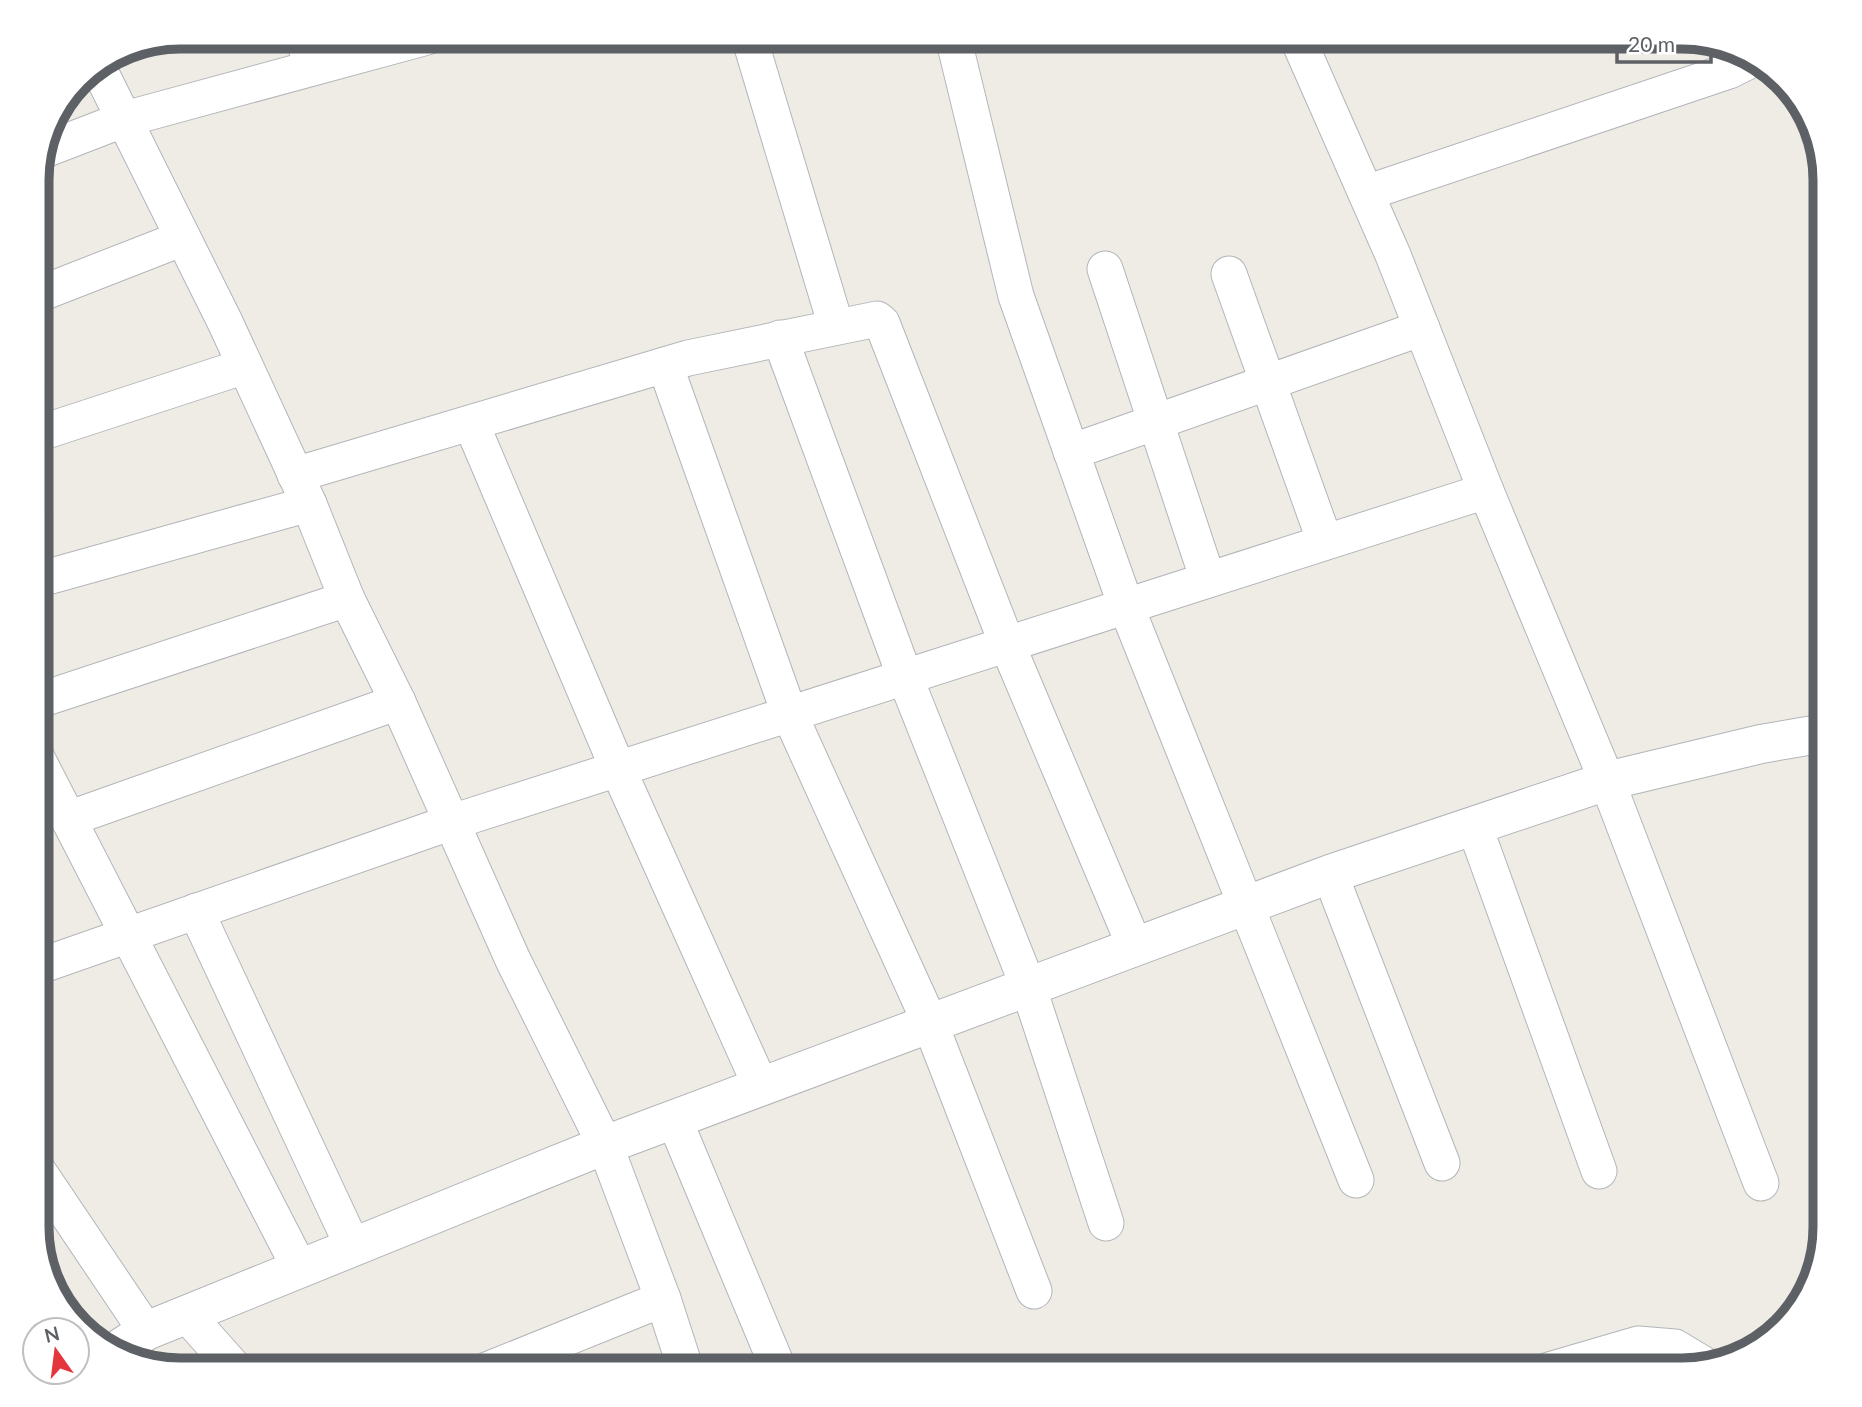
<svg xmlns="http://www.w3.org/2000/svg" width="1862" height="1407" viewBox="0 0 1862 1407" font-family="Lato,sans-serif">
  <rect width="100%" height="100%" fill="#efebe5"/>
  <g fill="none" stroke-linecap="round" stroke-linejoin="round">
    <defs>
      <g id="minor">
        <polyline points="303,37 312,68"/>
        <polyline points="749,37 836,326"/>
        <polyline points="953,37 1016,296 1126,606 1356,1180"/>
        <polyline points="1297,37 1393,255 1486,491 1607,781 1761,1183"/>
        <polyline points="97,65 225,322 309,504 347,599 398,702 513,960 605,1145 663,1299 686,1370"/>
        <polyline points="42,151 125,119 427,37"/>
        <polyline points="1366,193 1729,71 1751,60"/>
        <polyline points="1105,269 1208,580"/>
        <polyline points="1229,274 1325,542"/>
        <polyline points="37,295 183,238"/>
        <polyline points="780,338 905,677 1028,986 1106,1223"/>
        <polyline points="665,365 789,713 930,1023 1034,1291"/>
        <polyline points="471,423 618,769 761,1087"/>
        <polyline points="37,434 245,366"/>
        <polyline points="1071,452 1422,328"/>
        <polyline points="295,475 688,358 877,319 882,323 1007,644 1135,947"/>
        <polyline points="37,580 309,504"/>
        <polyline points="37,701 347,599"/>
        <polyline points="37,758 300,1269"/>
        <polyline points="68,819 398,702"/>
        <polyline points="1474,825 1599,1171"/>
        <polyline points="1330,874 1442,1163"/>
        <polyline points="196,911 353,1247"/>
        <polyline points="37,967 452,822 1486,491"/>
        <polyline points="674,1119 779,1370"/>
        <polyline points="37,1169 146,1331"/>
        <polyline points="187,1315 236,1370"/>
        <polyline points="487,1370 663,1299"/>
        <polyline points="1549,1370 1638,1344 1675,1347 1705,1365"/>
      </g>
      <polyline id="tertiary" points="119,1349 146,1331 605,1145 1330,874 1607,781 1761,744 1825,733"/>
    </defs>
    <use href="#minor" stroke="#b2b6b9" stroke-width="37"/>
    <use href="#tertiary" stroke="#b2b6b9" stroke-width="40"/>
    <use href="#minor" stroke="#fff" stroke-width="35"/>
    <use href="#tertiary" stroke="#fff" stroke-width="38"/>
  </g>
  <path d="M0 0H1862V1407H0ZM180 49H1682A131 131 0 0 1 1813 180V1227A131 131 0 0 1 1682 1358H180A131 131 0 0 1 49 1227V180A131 131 0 0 1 180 49Z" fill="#fff" fill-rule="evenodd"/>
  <path fill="none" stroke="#5d6165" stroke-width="9" d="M180 49H1682A131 131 0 0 1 1813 180V1227A131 131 0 0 1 1682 1358H180A131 131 0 0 1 49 1227V180A131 131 0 0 1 180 49Z"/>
  <g transform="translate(56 1351) rotate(346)"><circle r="33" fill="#ffffff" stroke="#bec0c1" stroke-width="2"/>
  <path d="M0-5L12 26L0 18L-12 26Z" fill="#e4363d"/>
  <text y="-10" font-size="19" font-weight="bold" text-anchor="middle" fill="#5d6165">N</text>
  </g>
  <path d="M1617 52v10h94v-10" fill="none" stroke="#5d6165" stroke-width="3.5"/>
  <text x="1628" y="52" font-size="21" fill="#5d6165" stroke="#ffffff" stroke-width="5" paint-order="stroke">20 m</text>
</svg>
